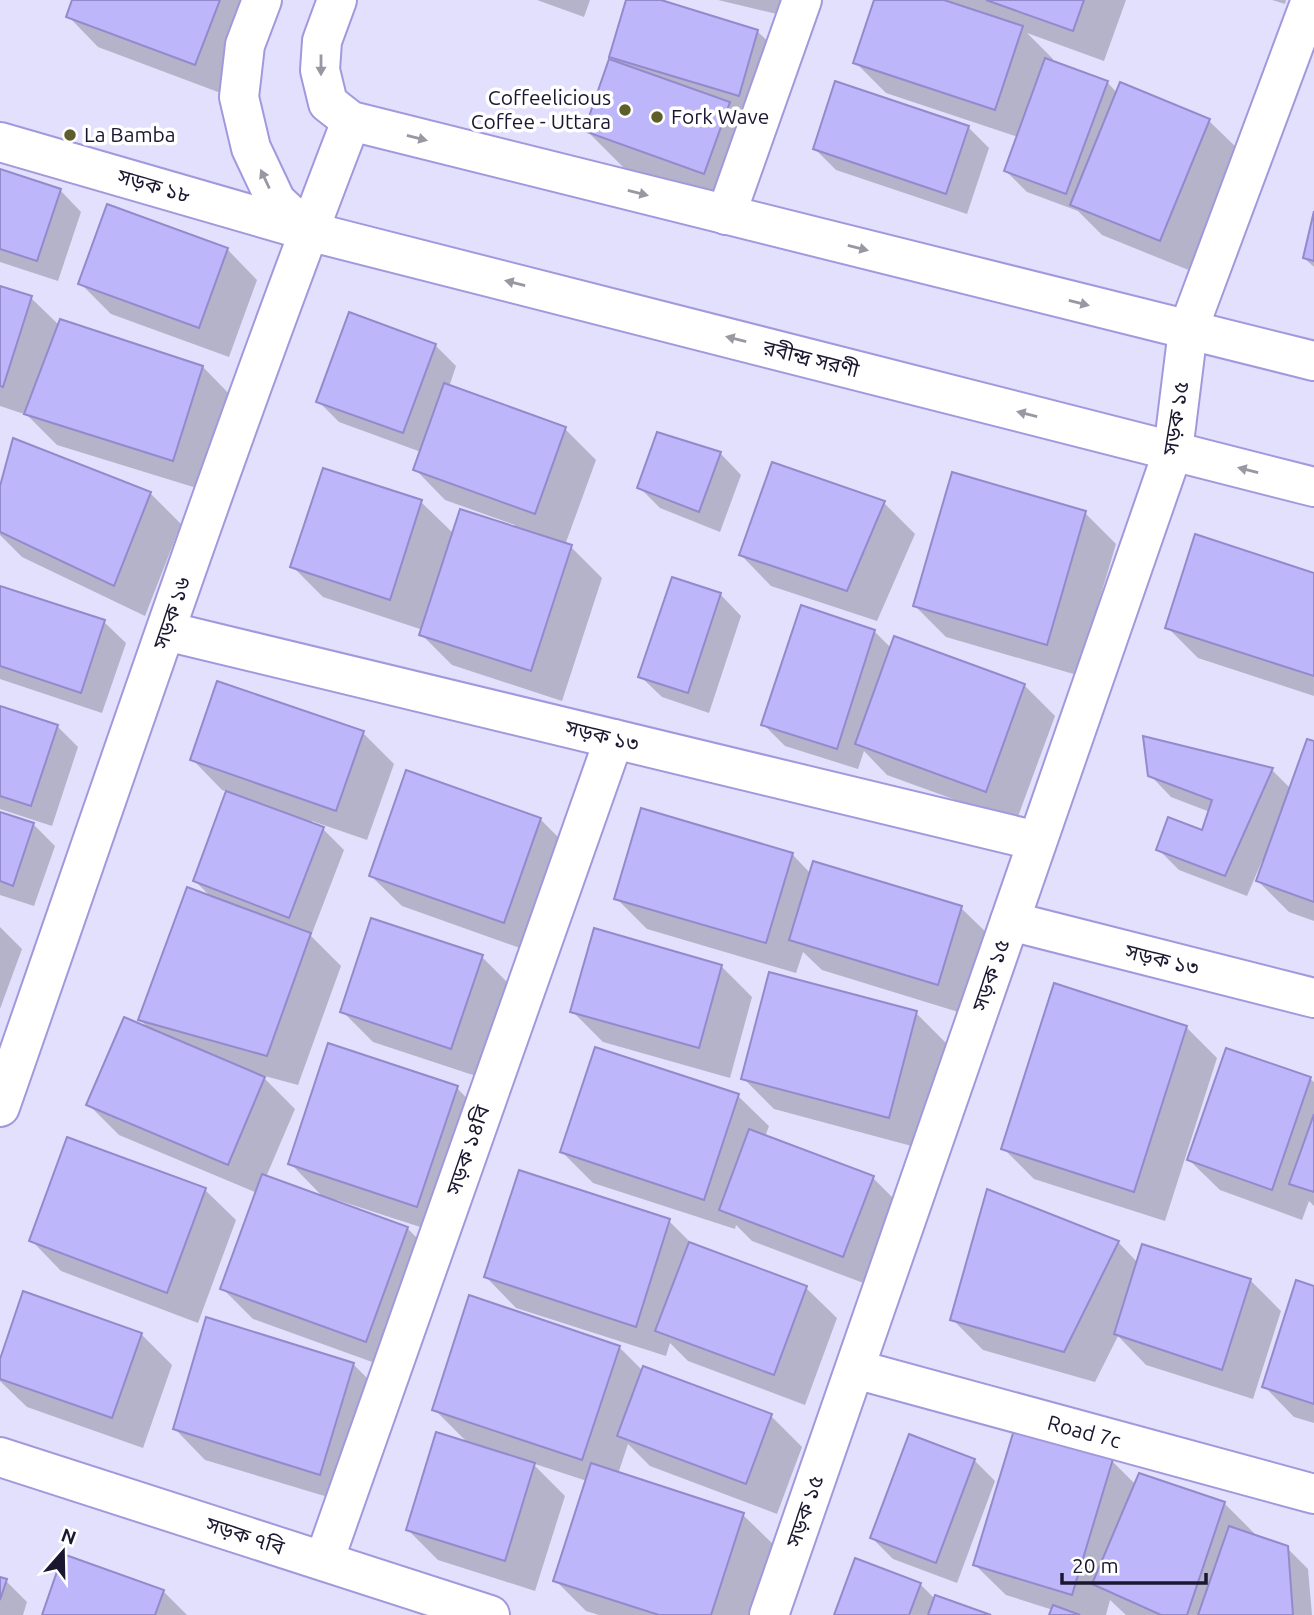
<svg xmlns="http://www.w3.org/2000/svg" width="1314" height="1615" viewBox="0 0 1314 1615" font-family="Ubuntu,'Noto Sans Bengali',sans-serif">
  <rect width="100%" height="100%" fill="#e2e0fd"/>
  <g fill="#0003">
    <polygon points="74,0 250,0 226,95 98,47 68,16"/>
    <polygon points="537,0 590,0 584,17"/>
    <polygon points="628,0 655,0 757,31 779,52 760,116 734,108 768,143 743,212 625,169 586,130 619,64 611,57"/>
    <polygon points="718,0 807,0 794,18"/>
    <polygon points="876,0 1126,0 1104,61 1027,33 1053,59 1051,62 1107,82 1117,93 1209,121 1240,151 1191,271 1102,235 1078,211 1027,192 1006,171 1018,137 886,93 855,62"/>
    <polygon points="1272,0 1286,0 1285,4"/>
    <polygon points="968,127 989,148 967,214 836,170 815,149"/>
    <polygon points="0,171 60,190 81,212 58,281 0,262"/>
    <polygon points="1314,218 1314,267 1304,258"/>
    <polygon points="227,249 257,280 229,357 111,314 80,283"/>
    <polygon points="0,288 31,298 60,326 203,367 233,398 203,490 57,445 27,415 0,406"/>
    <polygon points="435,345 456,366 449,387 565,429 596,460 565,545 571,547 602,578 562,701 452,665 421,634 423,630 323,597 292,566 421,502 454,534 514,528 515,525 445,500 415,469 421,452 339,422 318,401"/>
    <polygon points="720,453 741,475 720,532 660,508 639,487"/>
    <polygon points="0,493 150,493 181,524 145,616 22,557 0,535"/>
    <polygon points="884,503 915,534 877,621 771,586 741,555"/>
    <polygon points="1085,513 1116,544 1077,675 946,637 915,606"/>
    <polygon points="1314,575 1314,696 1198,658 1167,627"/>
    <polygon points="0,588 104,622 126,643 102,713 0,679"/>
    <polygon points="720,594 741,616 709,713 662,697 640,676"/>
    <polygon points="874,631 891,648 1024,685 1055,716 1016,822 887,775 864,751 858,769 785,746 763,724"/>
    <polygon points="0,708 57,726 78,747 52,826 0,809"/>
    <polygon points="363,733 394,764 367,840 312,821 311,824 323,829 344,850 311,936 341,966 298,1085 261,1075 295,1109 266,1177 325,1199 290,1163 457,1088 487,1119 448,1236 337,1200 336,1203 407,1228 438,1259 397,1371 253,1319 222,1288 257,1193 119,1135 88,1104 152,1031 140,1020 212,898 195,881 228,792 222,790 192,759"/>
    <polygon points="1314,743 1314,921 1289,912 1258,881 1265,862 1262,861 1247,896 1179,870 1158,849 1203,832 1210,812 1171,797 1150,775 1272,770 1291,789"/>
    <polygon points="0,814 34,825 55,846 34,906 0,895"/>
    <polygon points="540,819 571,850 534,953 402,906 371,876"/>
    <polygon points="792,854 811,874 961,908 992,938 968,1015 822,970 803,952 796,973 647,929 616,898"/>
    <polygon points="0,927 22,949 0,1009"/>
    <polygon points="482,957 513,988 482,1078 373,1042 342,1011"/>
    <polygon points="721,966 752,997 730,1078 603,1042 572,1011"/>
    <polygon points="916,1013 947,1044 919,1148 774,1109 743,1078"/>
    <polygon points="1186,1027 1217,1058 1165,1221 1034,1179 1003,1148"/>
    <polygon points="1310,1079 1314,1082 1314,1206 1309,1201 1302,1220 1220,1190 1189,1160"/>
    <polygon points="738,1096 769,1126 765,1137 873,1178 904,1209 874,1287 752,1241 736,1225 735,1229 593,1183 562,1152"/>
    <polygon points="205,1190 236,1220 198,1323 61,1271 31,1240"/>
    <polygon points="669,1221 693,1245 806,1288 837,1318 805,1405 688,1361 670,1343 666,1356 516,1308 486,1277"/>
    <polygon points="1118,1242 1138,1263 1250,1280 1281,1311 1253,1399 1146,1365 1118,1336 1095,1382 983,1350 952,1319"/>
    <polygon points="1314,1288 1314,1423 1294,1417 1264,1386"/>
    <polygon points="141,1334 172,1365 143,1448 27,1407 0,1381 0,1364"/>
    <polygon points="619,1347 643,1371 771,1416 802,1447 777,1514 650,1466 628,1444 618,1474 743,1515 774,1545 751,1615 599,1615 586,1611 555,1580 587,1481 532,1463 565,1496 535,1591 438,1560 408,1530 469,1444 434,1409"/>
    <polygon points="353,1364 384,1395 351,1504 205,1460 175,1429"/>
    <polygon points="974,1460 995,1481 957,1583 893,1559 872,1538"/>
    <polygon points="1112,1461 1136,1485 1224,1503 1255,1534 1254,1536 1287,1548 1308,1569 1312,1615 1126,1615 1110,1600 1106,1615 1051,1615 1053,1610 1006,1595 975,1565"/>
    <polygon points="0,1579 6,1581 27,1602 23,1615 0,1615"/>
    <polygon points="920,1584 936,1600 985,1615 836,1615"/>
    <polygon points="163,1591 187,1615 44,1615"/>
  </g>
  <g fill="#beb6fb" stroke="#938acc" stroke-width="2">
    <polygon points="72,0 220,0 195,65 66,17"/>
    <polygon points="626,0 661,0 758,30 739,96 609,57"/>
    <polygon points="874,0 944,0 1023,26 995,110 853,63"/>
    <polygon points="986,0 1084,0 1073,31"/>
    <polygon points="1045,58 1108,81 1066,194 1004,171"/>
    <polygon points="609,59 730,102 704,174 584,131"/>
    <polygon points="835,81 969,126 946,194 813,149"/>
    <polygon points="1120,82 1210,119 1160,241 1070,205"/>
    <polygon points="0,169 61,189 37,261 0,249"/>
    <polygon points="107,204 228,248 199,328 78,284"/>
    <polygon points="1314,211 1314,261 1303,258"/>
    <polygon points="0,286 32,296 3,387 0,386"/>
    <polygon points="349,312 436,344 403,433 316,402"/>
    <polygon points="60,319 203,366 173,461 24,414"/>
    <polygon points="444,383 566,427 535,514 413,470"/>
    <polygon points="657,432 721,452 699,512 637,488"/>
    <polygon points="13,438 151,492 114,586 0,532 0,486"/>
    <polygon points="772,462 885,501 847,591 739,555"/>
    <polygon points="323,468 422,500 390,600 290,567"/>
    <polygon points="952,472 1086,511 1047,645 913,606"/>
    <polygon points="460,509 572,545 531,671 419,635"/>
    <polygon points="1195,534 1314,573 1314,676 1165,628"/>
    <polygon points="672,577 721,593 688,693 638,677"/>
    <polygon points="0,586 105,620 81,693 0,666"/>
    <polygon points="801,605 875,630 837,749 761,725"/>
    <polygon points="894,636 1025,684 986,792 855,744"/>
    <polygon points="217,681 364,731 336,811 190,760"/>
    <polygon points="0,706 58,725 31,806 0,796"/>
    <polygon points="1143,736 1273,768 1225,876 1156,850 1168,817 1202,830 1212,800 1148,776"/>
    <polygon points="1307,739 1314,741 1314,902 1256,881"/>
    <polygon points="406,770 541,818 504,923 369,876"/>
    <polygon points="226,791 324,827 289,918 193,881"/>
    <polygon points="641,808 793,853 766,943 614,899"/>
    <polygon points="0,812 34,823 13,886 0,881"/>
    <polygon points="813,861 962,906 938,985 789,940"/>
    <polygon points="187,887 311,933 267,1056 138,1020"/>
    <polygon points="371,918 483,955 451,1049 340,1012"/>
    <polygon points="594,928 722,965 699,1048 570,1012"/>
    <polygon points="769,972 917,1011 889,1118 741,1079"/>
    <polygon points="1054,983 1187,1026 1134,1192 1001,1149"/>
    <polygon points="124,1017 265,1077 228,1165 86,1105"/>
    <polygon points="328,1043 458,1086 417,1207 288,1164"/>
    <polygon points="595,1047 739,1094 704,1200 560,1152"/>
    <polygon points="1226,1048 1311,1077 1272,1190 1187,1160"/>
    <polygon points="1314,1114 1314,1192 1289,1184"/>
    <polygon points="749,1129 874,1176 843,1257 719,1210"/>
    <polygon points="67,1137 206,1188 167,1293 29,1241"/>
    <polygon points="519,1170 670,1219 636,1327 484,1277"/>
    <polygon points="262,1174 408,1227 366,1342 220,1289"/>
    <polygon points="987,1189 1119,1241 1064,1352 950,1320"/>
    <polygon points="689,1242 807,1286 774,1375 655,1331"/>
    <polygon points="1142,1244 1251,1279 1222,1370 1114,1334"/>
    <polygon points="1296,1280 1314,1286 1314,1404 1262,1387"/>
    <polygon points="23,1291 142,1333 112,1418 0,1379 0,1359"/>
    <polygon points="469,1295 620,1346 582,1460 432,1410"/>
    <polygon points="206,1317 354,1363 320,1475 173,1429"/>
    <polygon points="643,1366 772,1414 746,1484 617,1436"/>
    <polygon points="1014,1430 1113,1459 1072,1595 973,1565"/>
    <polygon points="436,1432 535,1463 505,1561 406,1530"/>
    <polygon points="909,1434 975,1459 936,1563 870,1538"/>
    <polygon points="591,1463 744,1513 711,1615 659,1615 553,1581"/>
    <polygon points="1139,1473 1225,1502 1187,1615 1161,1615 1092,1584"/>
    <polygon points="1229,1526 1288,1546 1293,1615 1198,1615"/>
    <polygon points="63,1554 164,1590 155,1615 42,1615"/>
    <polygon points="855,1558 921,1583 909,1615 834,1615"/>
    <polygon points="0,1577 7,1579 0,1600"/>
    <polygon points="935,1595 991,1615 928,1615"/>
    <polygon points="1053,1605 1080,1615 1049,1615"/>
  </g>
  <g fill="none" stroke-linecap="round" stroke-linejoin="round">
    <defs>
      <g id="minor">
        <polyline points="0,142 308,231"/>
        <polyline points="726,215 802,0"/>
        <polyline points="166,631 1037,841"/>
        <polyline points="1010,921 1314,998"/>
        <path d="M0 1107C115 778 225 447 351 121"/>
        <polyline points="855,1369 1314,1494"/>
        <polyline points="0,1457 490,1615"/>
        <polyline points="324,1561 614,739"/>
        <polyline points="769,1615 1173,451 1188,330 1311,0"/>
      </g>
      <g id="tertiary">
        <polyline points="262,0 245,45 239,97 251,148 276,201 308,231 1314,487"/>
        <polyline points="337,0 322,41 320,70 328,103 351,121 1314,361"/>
      </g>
    </defs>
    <use href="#minor" stroke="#a299dc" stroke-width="42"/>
    <use href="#tertiary" stroke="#a299dc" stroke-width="42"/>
    <use href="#minor" stroke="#fff" stroke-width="38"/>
    <use href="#tertiary" stroke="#fff" stroke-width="38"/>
  </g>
  <defs><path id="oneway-solid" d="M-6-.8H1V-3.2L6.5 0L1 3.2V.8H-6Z" transform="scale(1.75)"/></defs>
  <g fill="#9897a2">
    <use href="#oneway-solid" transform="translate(321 65) rotate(90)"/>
    <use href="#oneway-solid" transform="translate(417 138) rotate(14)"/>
    <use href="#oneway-solid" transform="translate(265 179) rotate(-115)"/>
    <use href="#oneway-solid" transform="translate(638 193) rotate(14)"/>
    <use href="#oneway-solid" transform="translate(858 248) rotate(14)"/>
    <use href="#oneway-solid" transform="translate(515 283) rotate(-166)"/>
    <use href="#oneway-solid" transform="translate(1079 303) rotate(14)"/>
    <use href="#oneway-solid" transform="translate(736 339) rotate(-166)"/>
    <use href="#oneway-solid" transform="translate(1027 414) rotate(-166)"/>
    <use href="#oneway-solid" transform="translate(1248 470) rotate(-166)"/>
  </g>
  <g fill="#5d5e2b" stroke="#fff" stroke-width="2.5">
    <circle cx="625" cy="110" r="7"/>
    <circle cx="657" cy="117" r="7"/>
    <circle cx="70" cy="135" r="7"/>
  </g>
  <g text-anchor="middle" stroke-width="7" stroke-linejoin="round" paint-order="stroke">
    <g font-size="21" fill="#1b1730" stroke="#fff" text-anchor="start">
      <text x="611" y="105" text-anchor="end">Coffeelicious<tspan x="611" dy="24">Coffee - Uttara</tspan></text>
      <text x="671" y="124">Fork Wave</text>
      <text x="84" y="142">La Bamba</text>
    </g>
    <g font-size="21" fill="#1b1730" stroke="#fff">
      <text transform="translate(154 186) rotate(16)" y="7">সড়ক ১৮</text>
      <text transform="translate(811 359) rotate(14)" y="7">রবীন্দ্র সরণী</text>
      <text transform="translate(1176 418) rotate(-81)" y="7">সড়ক ১৫</text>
      <text transform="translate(172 613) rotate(-71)" y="7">সড়ক ১৬</text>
      <text transform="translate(602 736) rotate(14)" y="7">সড়ক ১৩</text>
      <text transform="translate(1162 960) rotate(14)" y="7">সড়ক ১৩</text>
      <text transform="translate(991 975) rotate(-71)" y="7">সড়ক ১৫</text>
      <text transform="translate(468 1150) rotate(-71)" y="7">সড়ক ১৪বি</text>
      <text transform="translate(1084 1432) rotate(15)" y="7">Road 7c</text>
      <text transform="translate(805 1511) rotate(-71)" y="7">সড়ক ১৫</text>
      <text transform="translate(245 1536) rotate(18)" y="7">সড়ক ৭বি</text>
    </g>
  </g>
  <g transform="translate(63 1552) rotate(20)" stroke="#ffffff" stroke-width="5" paint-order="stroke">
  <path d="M0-5L12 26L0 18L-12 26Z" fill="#1b1730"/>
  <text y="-10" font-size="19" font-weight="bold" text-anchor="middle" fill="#1b1730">N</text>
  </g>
  <path d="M1062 1573v10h144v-10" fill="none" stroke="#1b1730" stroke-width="3.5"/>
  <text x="1072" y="1573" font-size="21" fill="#1b1730" stroke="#ffffff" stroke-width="5" paint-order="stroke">20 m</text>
</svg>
